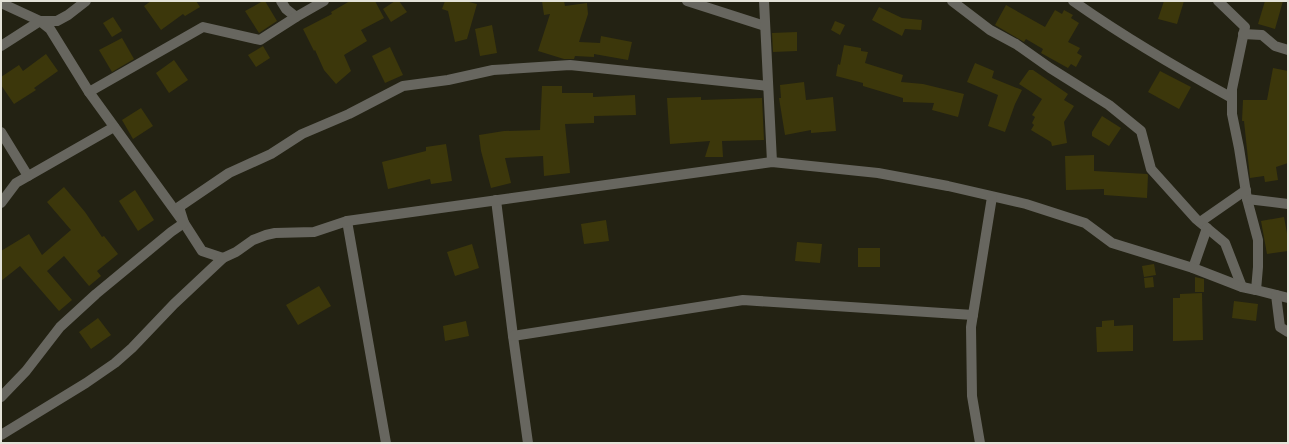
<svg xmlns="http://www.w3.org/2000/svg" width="1289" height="444" viewBox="0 0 1289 444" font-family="'Roboto Condensed',sans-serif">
  <rect width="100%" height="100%" fill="#232213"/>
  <g fill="#3c370b">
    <polygon points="151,1 196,1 200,7 185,16 183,14 161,30 144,6"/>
    <polygon points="263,1 265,1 277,21 259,33 245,11"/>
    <polygon points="350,1 375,1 384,18 361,30 367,41 344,55 351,71 336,84 324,70 315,50 314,51 303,29 332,14 331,12"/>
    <polygon points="395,1 399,1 407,12 391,22 383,9"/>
    <polygon points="445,1 465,1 477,4 467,39 455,42 448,11 442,9"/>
    <polygon points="542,1 564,1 565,6 587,3 588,14 579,42 600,43 601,36 632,42 628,60 594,54 594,57 575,56 574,59 564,59 538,51 550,14 544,15"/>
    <polygon points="1164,1 1184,1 1177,24 1158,19"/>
    <polygon points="1265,1 1283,1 1275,29 1258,24"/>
    <polygon points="1006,5 1045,27 1055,10 1062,14 1064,10 1073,15 1071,18 1079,23 1068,42 1080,48 1077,53 1082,56 1076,67 1071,64 1068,68 1041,53 1043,49 1026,39 1024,42 995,25"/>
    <polygon points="879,7 902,18 922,20 921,30 905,29 902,36 872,20"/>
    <polygon points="113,17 122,31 112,37 103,23"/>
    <polygon points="835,21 845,25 840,35 831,30"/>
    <polygon points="492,25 497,53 480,56 475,29"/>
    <polygon points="797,32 797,51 773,52 772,33"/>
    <polygon points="122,38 134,59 112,72 99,50"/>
    <polygon points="844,45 861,48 861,51 868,52 865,63 903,75 901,82 923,84 964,94 958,117 932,110 934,103 903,102 903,98 863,86 863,83 836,76 838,64 840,65"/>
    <polygon points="263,46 270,58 256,67 248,55"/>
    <polygon points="390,47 403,75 385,83 372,56"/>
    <polygon points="46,54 58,71 34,88 36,90 14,104 1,85 1,77 19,65 23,71"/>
    <polygon points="174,60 188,80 169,93 156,73"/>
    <polygon points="975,63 994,71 992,78 1022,90 1015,104 1005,132 988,126 998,95 967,82"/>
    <polygon points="1273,68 1288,71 1288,163 1276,167 1278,180 1265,182 1264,176 1250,178 1244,121 1242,121 1243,100 1267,100"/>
    <polygon points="1029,70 1033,70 1068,94 1064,100 1074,106 1064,122 1067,143 1052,146 1051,142 1031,130 1034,125 1032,123 1035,117 1032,115 1042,99 1019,84"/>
    <polygon points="1160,71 1191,87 1179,109 1148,92"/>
    <polygon points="804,82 806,100 833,97 836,131 811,133 811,130 785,135 779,98 781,98 780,85"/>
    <polygon points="542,86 562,86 562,93 593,93 593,97 635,95 636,115 594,116 594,123 565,124 570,173 544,176 543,156 505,158 511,183 491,188 481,151 479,135 504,131 540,130"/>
    <polygon points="701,97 701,100 762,98 764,140 722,141 723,157 705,157 710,141 670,144 667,98"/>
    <polygon points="141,108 153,126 133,139 122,120"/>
    <polygon points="1102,116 1121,128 1109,146 1092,136 1092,132"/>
    <polygon points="446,144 452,181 431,184 430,179 388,189 382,162 426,151 426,147"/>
    <polygon points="1094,155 1094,171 1147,174 1148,175 1147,198 1104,195 1104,189 1066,190 1065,156"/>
    <polygon points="64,187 85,212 102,237 104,236 118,254 97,271 101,276 89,286 64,256 47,271 72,300 59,311 20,266 1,281 1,251 29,234 42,255 71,230 47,202"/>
    <polygon points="135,190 154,220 138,231 119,201"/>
    <polygon points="1284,217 1288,239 1288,251 1267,254 1261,221"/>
    <polygon points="606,220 609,241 584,244 581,224"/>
    <polygon points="797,242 822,244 820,263 795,261"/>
    <polygon points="472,244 479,268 455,276 447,252"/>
    <rect x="858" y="248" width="22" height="19"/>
    <polygon points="1154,264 1156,275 1144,277 1142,266"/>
    <polygon points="1153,277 1154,287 1145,288 1144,278"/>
    <polygon points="1195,277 1204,279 1204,292 1195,292"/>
    <polygon points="319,286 331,306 298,325 286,305"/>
    <polygon points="1202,293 1203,340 1173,341 1173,298 1180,298 1180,294"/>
    <polygon points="1234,301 1258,304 1256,321 1232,318"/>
    <polygon points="98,318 111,335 91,349 79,332"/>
    <polygon points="1114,320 1114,326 1133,325 1133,351 1097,352 1096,327 1102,327 1102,321"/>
    <polygon points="466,321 469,336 445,341 443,326"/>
  </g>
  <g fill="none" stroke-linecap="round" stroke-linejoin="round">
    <g stroke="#67665f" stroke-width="10">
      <polyline points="281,1 286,9 296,17 324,1"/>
      <polyline points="687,1 765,26"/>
      <polyline points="764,1 772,162"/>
      <polyline points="952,1 990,30 1016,44 1050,68 1109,105 1141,131 1151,169 1196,219 1225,243 1242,287"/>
      <path d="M1073 1C1124 37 1177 68 1232 98"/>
      <polyline points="1218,1 1245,27 1232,89 1232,114 1239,148 1247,199 1258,240 1258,267 1256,290 1288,298"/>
      <polyline points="1,3 40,21 50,29 89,92 184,223 202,251 223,258"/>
      <polyline points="1243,34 1262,35 1275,46 1288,50"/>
      <polyline points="1,46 40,21 57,21 68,15 86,1"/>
      <polyline points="89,92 203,27 260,40 296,17"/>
      <polyline points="1,132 28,176"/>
      <polyline points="1247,199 1288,204"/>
      <polyline points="496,200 513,336 528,443"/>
      <polyline points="1,203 16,183 114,127"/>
      <polyline points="347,221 386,443"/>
      <polyline points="1200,222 1246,190"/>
      <polyline points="1193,268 1207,228"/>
      <polyline points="1276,295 1280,327 1288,332"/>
      <polyline points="513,336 743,300 973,315"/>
      <polyline points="1,397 26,371 60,327 96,294 171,232 184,223 179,207 229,173 271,154 302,134 349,114 403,86 448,80 493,70 570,65 768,86"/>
      <polyline points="1,435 86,383 115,363 132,348 174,304 223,258 236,252 253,240 266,235 275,233 314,232 347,221 772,162 878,173 948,186 1026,204 1085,223 1112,243 1193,268 1242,287 1256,290"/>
      <polyline points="980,443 972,396 971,327 992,197"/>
    </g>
  </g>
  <rect width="1289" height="444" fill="none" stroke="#e3e2d8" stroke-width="4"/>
</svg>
